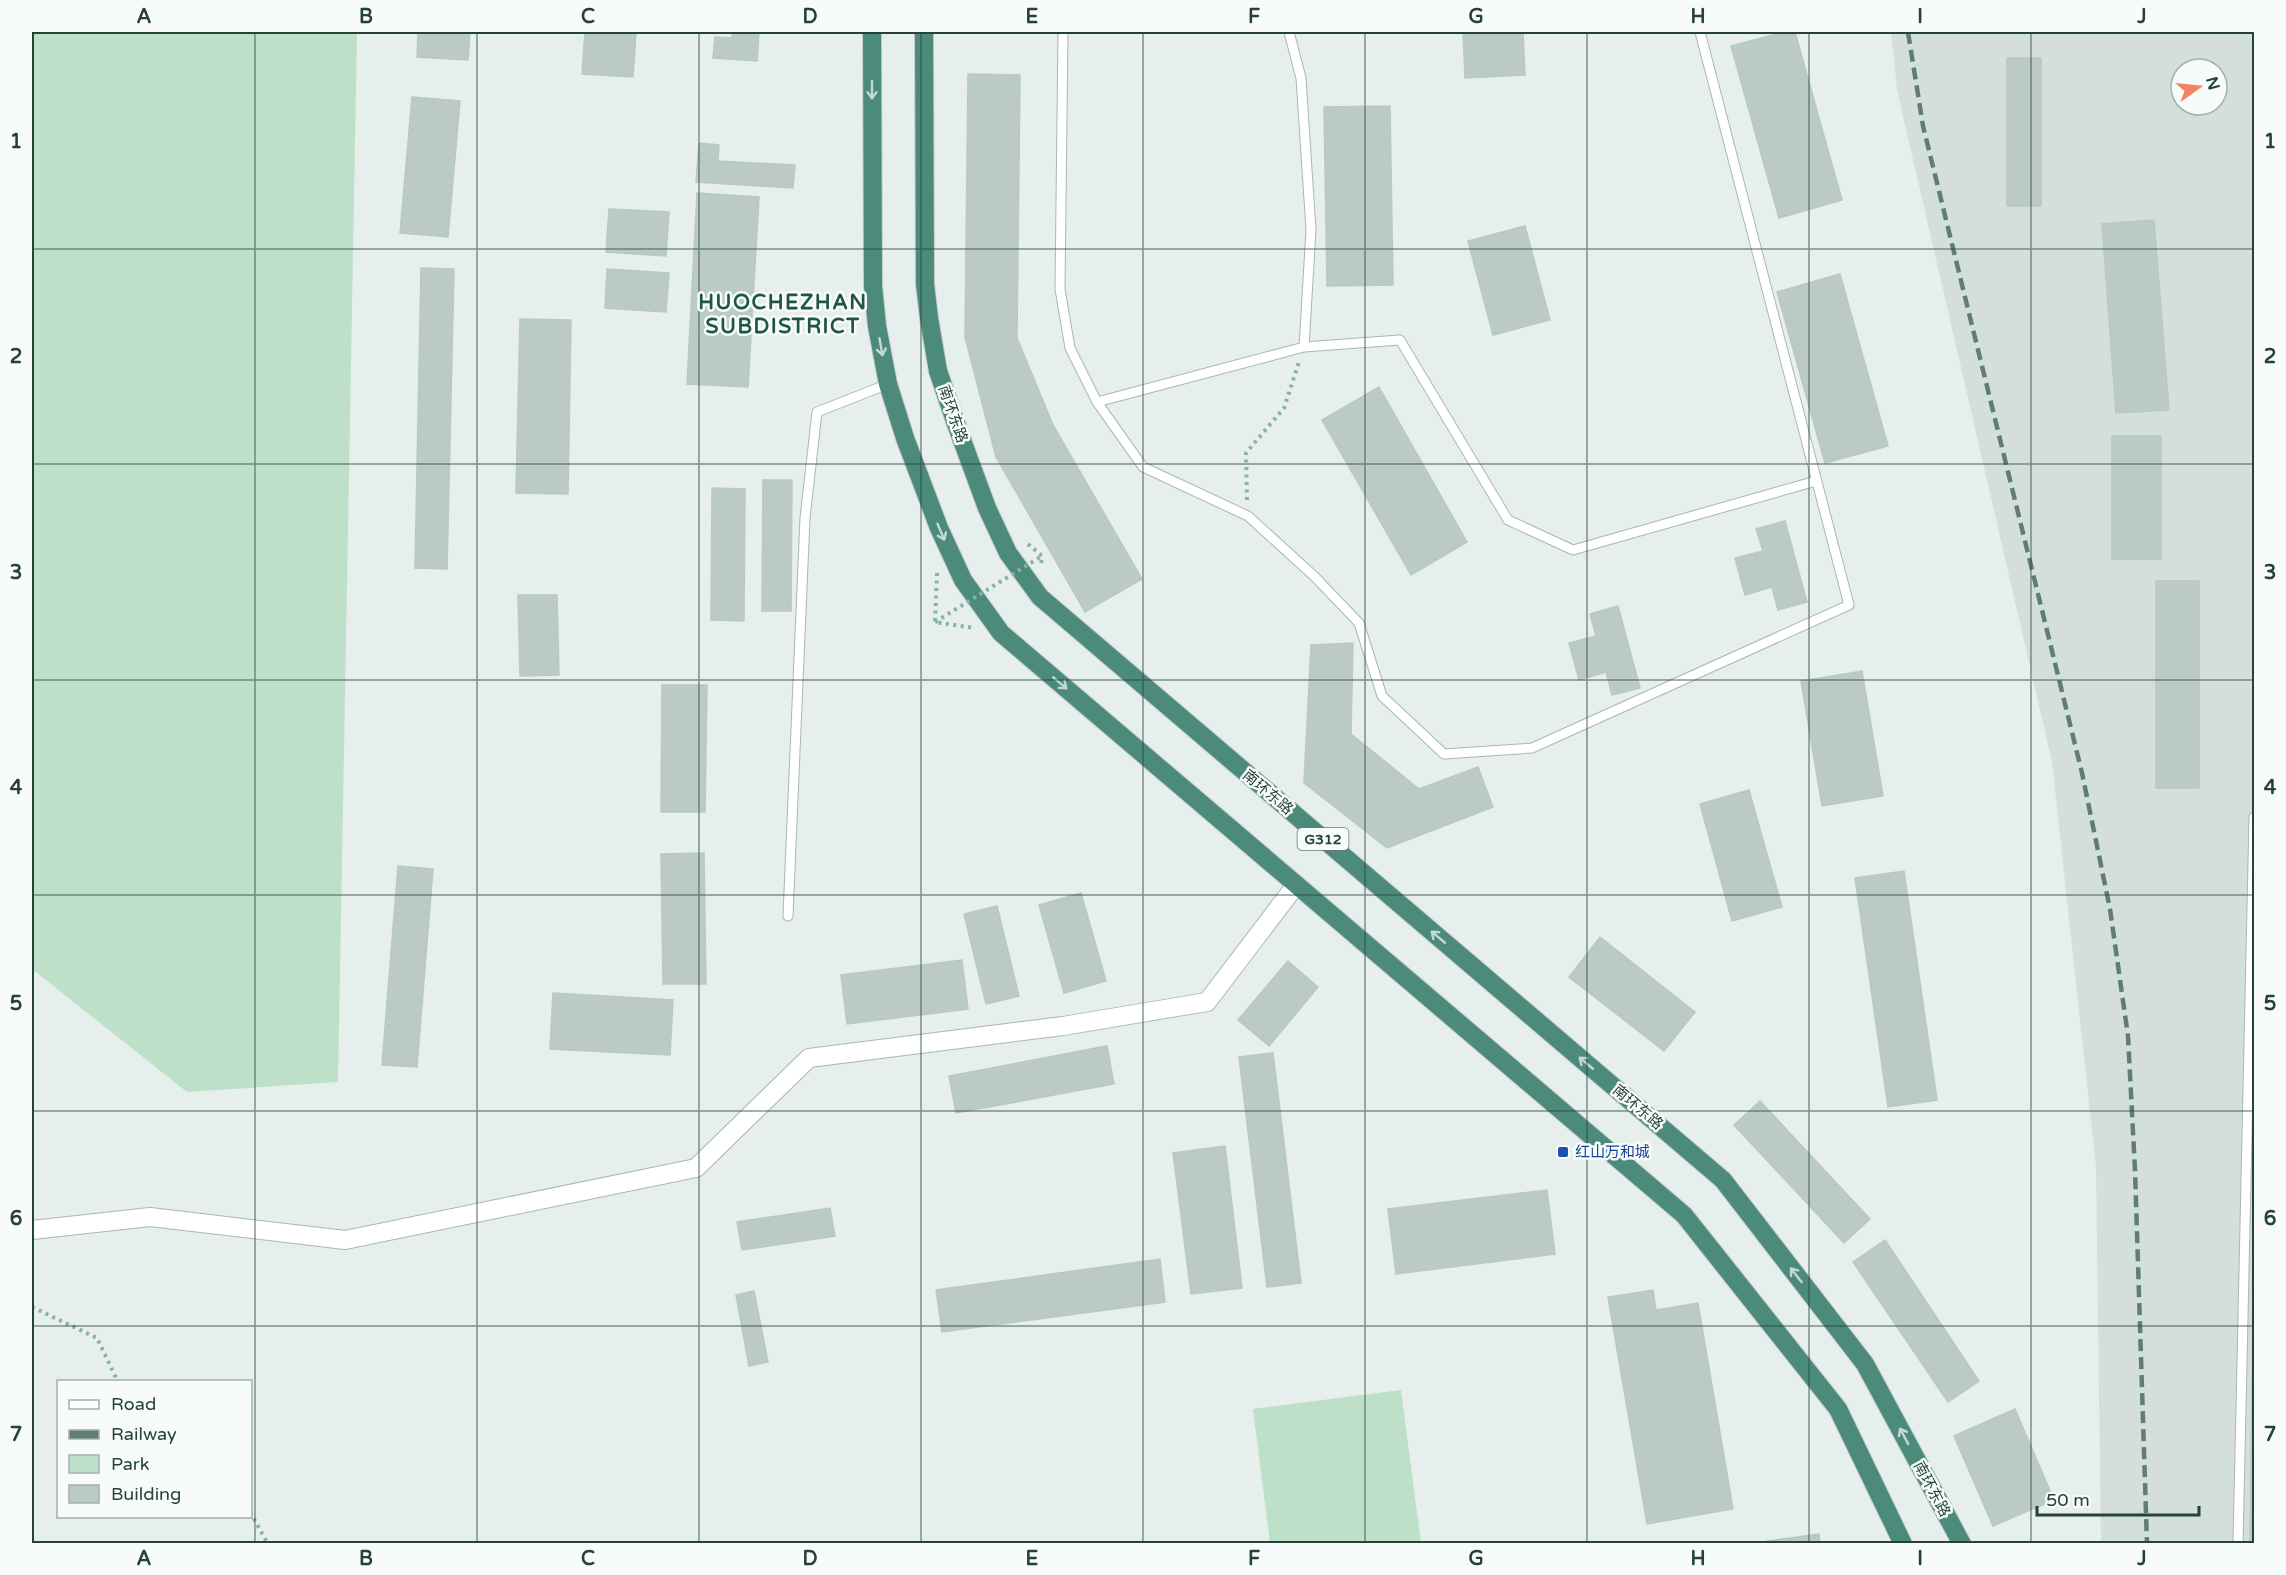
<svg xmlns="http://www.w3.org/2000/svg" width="2286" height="1575" viewBox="0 0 2286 1575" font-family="'Varela Round','Noto Sans SC',sans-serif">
  <rect width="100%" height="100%" fill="#e6efeb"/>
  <path fill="#d4dfda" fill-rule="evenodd" d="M1891 32H2254V1543H2101L2096 1168 2052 762 1897 90ZM2181 69H2217V105H2181Z"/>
  <g fill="#bfe0c8">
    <polygon points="32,32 357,32 338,1082 187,1092 32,969"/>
    <polygon points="1401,1390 1421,1543 1270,1543 1253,1409"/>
  </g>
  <g fill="#bbcac4" stroke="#b8c9c2" stroke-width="1.5">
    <polygon points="418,32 470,32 468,60 417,57"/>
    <polygon points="585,32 636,32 633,77 582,74"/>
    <polygon points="732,32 759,32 757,61 713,58 715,37 732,38"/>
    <polygon points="1463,32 1523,32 1525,75 1465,78"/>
    <polygon points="1784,32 1795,32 1842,200 1779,218 1731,46"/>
    <rect x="2007" y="58" width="34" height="148"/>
    <polygon points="968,74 1020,75 1017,338 965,337"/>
    <polygon points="412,97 460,101 448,237 400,233"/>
    <polygon points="1390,106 1393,285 1327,286 1324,107"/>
    <polygon points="699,143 719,145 718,161 795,165 793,188 696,182"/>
    <polygon points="697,193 759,197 748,387 687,384"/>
    <polygon points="609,209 669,212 666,256 606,252"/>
    <polygon points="2154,220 2169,410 2116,413 2102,224"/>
    <polygon points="1525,226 1550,320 1493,335 1468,241"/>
    <polygon points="421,268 454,269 447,569 415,568"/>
    <polygon points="607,269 669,273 666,312 605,308"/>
    <polygon points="1840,274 1888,446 1825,463 1777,292"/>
    <polygon points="520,319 571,320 568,494 516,493"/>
    <polygon points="965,337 1017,338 1053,425 996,457"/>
    <polygon points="1379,387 1467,542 1411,575 1322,420"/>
    <polygon points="1053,425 1142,579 1085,612 996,457"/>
    <rect x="2112" y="436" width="49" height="123"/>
    <polygon points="763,480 792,480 791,611 762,611"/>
    <polygon points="712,488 745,489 744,621 711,620"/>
    <polygon points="1785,521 1807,602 1778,610 1772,587 1745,595 1735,558 1763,551 1756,529"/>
    <rect x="2156" y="581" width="43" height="207"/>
    <polygon points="518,595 557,595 559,675 520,676"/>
    <polygon points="1618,606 1640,688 1612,695 1606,672 1579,680 1569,643 1596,636 1590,614"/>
    <polygon points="1353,643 1351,734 1419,789 1478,767 1493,807 1387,848 1304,783 1311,645"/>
    <polygon points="1862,671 1883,796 1822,806 1801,681"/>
    <polygon points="662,685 707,685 705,812 661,812"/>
    <polygon points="1749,790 1782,907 1732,921 1700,804"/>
    <polygon points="704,853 706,984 663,984 661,854"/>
    <polygon points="398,866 433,869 417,1067 382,1065"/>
    <polygon points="1904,871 1937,1100 1888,1107 1855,878"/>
    <polygon points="1081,893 1106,981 1064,993 1039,905"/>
    <polygon points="997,906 1019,996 986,1004 964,914"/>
    <polygon points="1600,937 1695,1012 1664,1051 1569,977"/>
    <polygon points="962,960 968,1009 847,1024 841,975"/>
    <polygon points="1288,961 1318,987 1269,1046 1238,1020"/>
    <polygon points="553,993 673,1000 670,1055 550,1049"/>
    <polygon points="1107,1046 1114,1084 956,1113 949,1076"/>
    <polygon points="1273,1053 1301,1283 1267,1287 1239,1057"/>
    <polygon points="1760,1101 1870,1219 1844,1243 1734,1125"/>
    <polygon points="1225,1146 1242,1288 1191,1294 1173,1153"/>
    <polygon points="1547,1190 1555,1254 1396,1274 1388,1209"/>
    <polygon points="830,1208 835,1236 742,1250 737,1222"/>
    <polygon points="2254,1221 2254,1544 2250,1544"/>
    <polygon points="1885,1240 1979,1381 1948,1402 1853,1262"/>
    <polygon points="1160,1259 1165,1302 942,1332 936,1290"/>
    <polygon points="1653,1290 1656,1310 1698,1303 1733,1509 1647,1524 1608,1297"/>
    <polygon points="754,1291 768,1362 749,1366 736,1295"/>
    <polygon points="2015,1409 2054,1500 1993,1526 1954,1436"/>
    <polygon points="1819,1534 1820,1544 1768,1544 1767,1541"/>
  </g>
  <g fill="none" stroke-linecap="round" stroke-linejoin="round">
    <defs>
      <g id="service">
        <polyline points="1063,32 1060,289 1070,348 1097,402 1143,467 1248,516 1314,576 1359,623 1382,696 1444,754 1532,748 1849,605 1700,32"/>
        <polyline points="1289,32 1301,78 1311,230 1304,347"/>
        <polyline points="1097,402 1304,347 1400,340 1508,520 1573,550 1816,481"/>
        <polyline points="788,916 805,518 817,412 888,384"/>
        <polyline points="2238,1544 2254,817"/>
      </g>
      <polyline id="tertiary" points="32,1230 150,1217 345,1240 696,1168 809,1058 1063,1026 1207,1002 1296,885"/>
      <g id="trunk">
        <polyline points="872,32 873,286 877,326 888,384 905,438 939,528 963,580 1001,633 1684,1215 1838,1409 1903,1544"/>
        <polyline points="924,32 925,284 929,318 938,371 955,421 987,508 1008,553 1040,597 1723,1180 1865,1364 1962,1544"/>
      </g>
    </defs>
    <use href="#service" stroke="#a8b8b2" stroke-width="11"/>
    <use href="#tertiary" stroke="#a8b8b2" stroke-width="20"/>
    <use href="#trunk" stroke="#c2cac8" stroke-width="20"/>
    <g stroke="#86b3a5" stroke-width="4" stroke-dasharray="3 4.5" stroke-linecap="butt">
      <polyline points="1247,500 1246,453 1284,408 1299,362"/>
      <polyline points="1028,544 1042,556 1041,566"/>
      <polyline points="937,573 935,622 974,628"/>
      <polyline points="32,1307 97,1338 118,1382"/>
      <polyline points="250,1512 268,1544"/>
    </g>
    <use href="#service" stroke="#fff" stroke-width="9"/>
    <use href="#tertiary" stroke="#fff" stroke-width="18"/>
    <use href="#trunk" stroke="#4c8a7c" stroke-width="18"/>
    <polyline stroke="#5f7d75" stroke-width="4.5" stroke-dasharray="12 6" stroke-linecap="butt" points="1908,32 1923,126 2082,773 2110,909 2128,1036 2135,1170 2147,1544"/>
    <polyline stroke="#86b3a5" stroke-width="4" stroke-dasharray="3 4.5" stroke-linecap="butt" points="935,622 1042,556"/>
  </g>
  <defs><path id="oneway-shaft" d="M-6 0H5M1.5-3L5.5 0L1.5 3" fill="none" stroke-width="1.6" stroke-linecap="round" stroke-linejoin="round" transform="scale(1.5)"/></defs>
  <g stroke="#c4d9d4">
    <use href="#oneway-shaft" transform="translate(872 90) rotate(90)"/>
    <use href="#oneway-shaft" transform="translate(881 347) rotate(80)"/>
    <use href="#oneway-shaft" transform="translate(941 532) rotate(67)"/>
    <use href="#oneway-shaft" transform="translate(1060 683) rotate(40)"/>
    <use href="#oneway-shaft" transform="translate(1438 937) rotate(-140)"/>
    <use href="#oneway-shaft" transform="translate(1586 1063) rotate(-140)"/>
    <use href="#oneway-shaft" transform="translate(1796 1275) rotate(-128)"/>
    <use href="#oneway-shaft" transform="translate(1904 1436) rotate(-118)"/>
  </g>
  <path fill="none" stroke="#24423a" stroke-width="1.5" stroke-opacity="0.55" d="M255 32V1544M477 32V1544M699 32V1544M921 32V1544M1143 32V1544M1365 32V1544M1587 32V1544M1809 32V1544M2031 32V1544M32 249H2254M32 464H2254M32 680H2254M32 895H2254M32 1111H2254M32 1326H2254"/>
  <rect fill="#1a4fb4" stroke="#f7fbf9" stroke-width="2" x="1557" y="1146" width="12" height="12" rx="3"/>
  <g text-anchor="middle" stroke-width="5" stroke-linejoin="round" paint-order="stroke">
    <rect fill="#f7fbf9" stroke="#637a73" stroke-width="1.5" x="1297.5" y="828" width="51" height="22" rx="4.5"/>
    <g font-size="14" font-weight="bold" fill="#24423a">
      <text x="1323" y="844">G312</text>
    </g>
    <g font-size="15" fill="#24423a" stroke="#f7fbf9">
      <text transform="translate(953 414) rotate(71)" y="5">南环东路</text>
      <text transform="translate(1268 792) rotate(40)" y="5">南环东路</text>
      <text transform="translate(1638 1107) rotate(40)" y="5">南环东路</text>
      <text transform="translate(1932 1489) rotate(62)" y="5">南环东路</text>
    </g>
    <g font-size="15" fill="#164399" stroke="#f7fbf9" text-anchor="start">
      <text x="1575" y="1157">红山万和城</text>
    </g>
    <g font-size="21" font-weight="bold" letter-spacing="1.5" fill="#1f5548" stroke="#f7fbf9">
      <text x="783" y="309">HUOCHEZHAN<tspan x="783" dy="24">SUBDISTRICT</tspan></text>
    </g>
  </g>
  <rect width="2286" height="1575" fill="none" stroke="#f7fbf9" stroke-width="66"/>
  <rect x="57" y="1380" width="195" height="138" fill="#f7fbf9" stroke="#a3b1ad" stroke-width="1.5"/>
  <rect x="69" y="1400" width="30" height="9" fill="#ffffff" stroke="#a3b1ad" stroke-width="1.5"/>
  <text x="111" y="1410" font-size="18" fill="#24423a">Road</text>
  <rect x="69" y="1430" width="30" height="9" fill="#5f7d75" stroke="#a3b1ad" stroke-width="1.5"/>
  <text x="111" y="1440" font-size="18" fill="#24423a">Railway</text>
  <rect x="69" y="1455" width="30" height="18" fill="#bfe0c8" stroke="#a3b1ad" stroke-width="1.5"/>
  <text x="111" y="1470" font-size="18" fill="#24423a">Park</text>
  <rect x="69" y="1485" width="30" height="18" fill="#bbcac4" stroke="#a3b1ad" stroke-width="1.5"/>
  <text x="111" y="1500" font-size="18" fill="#24423a">Building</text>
  <g transform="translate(2199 87) rotate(75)"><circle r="28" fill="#f7fbf9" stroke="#a3b1ad" stroke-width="1.5"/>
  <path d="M0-4.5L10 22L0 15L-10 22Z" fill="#f4845f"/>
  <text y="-9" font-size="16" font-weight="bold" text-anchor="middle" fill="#24423a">N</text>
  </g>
  <path d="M2037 1506v9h162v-9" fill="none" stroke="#24423a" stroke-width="3"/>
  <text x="2046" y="1506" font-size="18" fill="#24423a" stroke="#f7fbf9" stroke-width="4.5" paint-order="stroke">50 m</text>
  <rect x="33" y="33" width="2220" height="1509" fill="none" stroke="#24423a" stroke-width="2"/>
  <g font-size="20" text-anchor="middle" font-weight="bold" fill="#24423a">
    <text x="144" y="23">A</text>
    <text x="366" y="23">B</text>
    <text x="588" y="23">C</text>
    <text x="810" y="23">D</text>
    <text x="1032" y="23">E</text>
    <text x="1254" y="23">F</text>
    <text x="1476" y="23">G</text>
    <text x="1698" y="23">H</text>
    <text x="1920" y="23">I</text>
    <text x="2142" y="23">J</text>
    <text x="16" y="148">1</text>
    <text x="2270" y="148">1</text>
    <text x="16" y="363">2</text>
    <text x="2270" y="363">2</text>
    <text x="16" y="579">3</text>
    <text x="2270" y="579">3</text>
    <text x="16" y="794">4</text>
    <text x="2270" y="794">4</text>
    <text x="16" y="1010">5</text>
    <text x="2270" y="1010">5</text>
    <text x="16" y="1225">6</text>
    <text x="2270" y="1225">6</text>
    <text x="16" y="1441">7</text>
    <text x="2270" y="1441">7</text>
    <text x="144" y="1565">A</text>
    <text x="366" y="1565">B</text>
    <text x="588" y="1565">C</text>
    <text x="810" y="1565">D</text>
    <text x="1032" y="1565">E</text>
    <text x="1254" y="1565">F</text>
    <text x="1476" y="1565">G</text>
    <text x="1698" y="1565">H</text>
    <text x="1920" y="1565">I</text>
    <text x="2142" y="1565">J</text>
  </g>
</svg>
